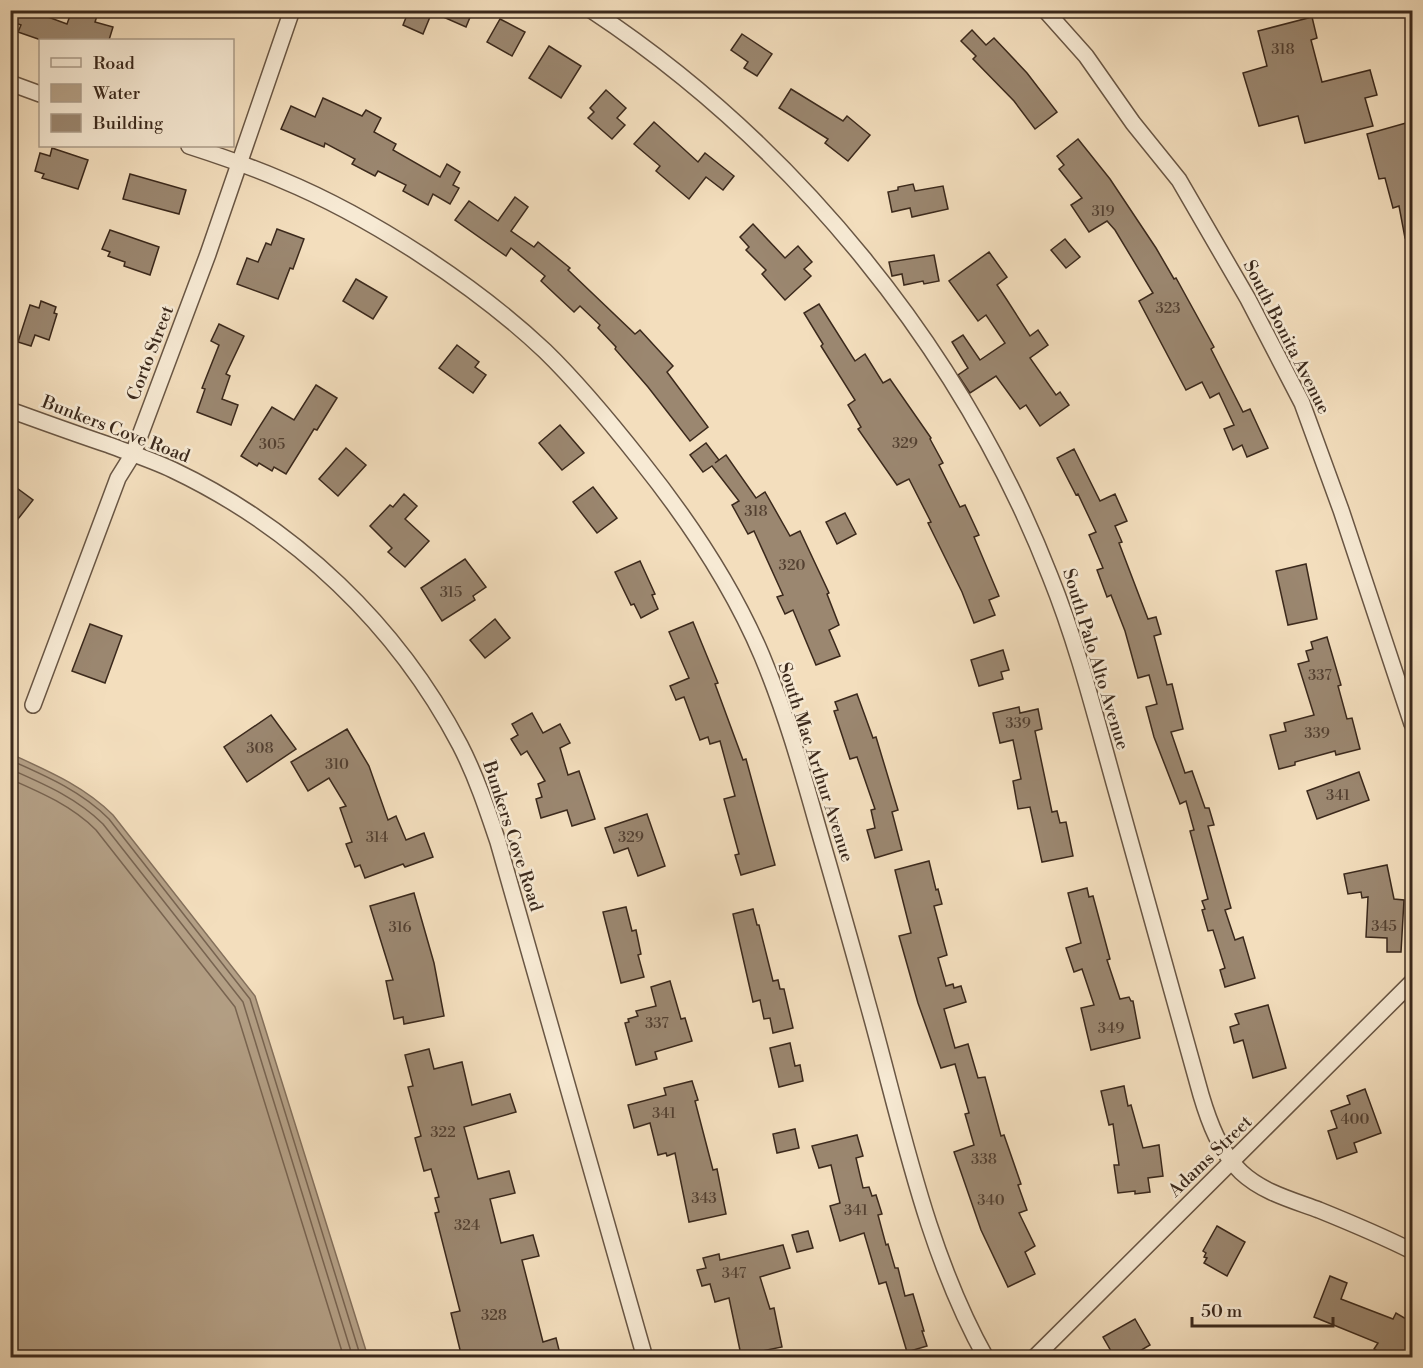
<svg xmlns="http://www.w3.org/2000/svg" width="1423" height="1368" viewBox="0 0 1423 1368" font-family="'Libre Bodoni',serif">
  <rect width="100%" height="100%" fill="#f3debd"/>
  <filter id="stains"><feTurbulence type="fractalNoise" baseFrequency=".00333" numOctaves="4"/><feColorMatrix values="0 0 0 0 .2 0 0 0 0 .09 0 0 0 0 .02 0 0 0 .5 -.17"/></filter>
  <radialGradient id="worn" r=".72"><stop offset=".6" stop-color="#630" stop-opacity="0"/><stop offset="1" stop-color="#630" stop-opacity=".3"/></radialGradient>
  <path fill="#b4a086" stroke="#84705c" stroke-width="1.5" d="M11 754C48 771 84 786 113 815L255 996 368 1357H11Z"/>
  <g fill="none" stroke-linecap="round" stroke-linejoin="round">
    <g stroke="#786451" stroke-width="1.5">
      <path d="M10 760C46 776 81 791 109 819L250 999 361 1358"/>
      <path d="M10 769C44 784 77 798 103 824L243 1002 353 1358"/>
      <path d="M10 779C42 793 72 806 96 830L235 1007 344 1358"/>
    </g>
  </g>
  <g fill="#9b8770" stroke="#3b291c" stroke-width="1.5">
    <polygon points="10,10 29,10 67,24 72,10 99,10 95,22 113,27 109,40 41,40 18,32 21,25 10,21"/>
    <polygon points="409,10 473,10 466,27 432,12 423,34 403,25"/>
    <polygon points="1312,17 1317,38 1311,40 1322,82 1370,70 1377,95 1365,98 1373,126 1305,143 1298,116 1259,126 1243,73 1267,66 1258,31"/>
    <polygon points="500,19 525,32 512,56 487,42"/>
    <polygon points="972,30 986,45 994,38 1027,73 1057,112 1035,129 1014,101 973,59 976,56 961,41"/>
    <polygon points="742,34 772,54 757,76 744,68 748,62 731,50"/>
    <polygon points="549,46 581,66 561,98 529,78"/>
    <polygon points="791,89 843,121 847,116 870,135 848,161 825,143 828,139 779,108"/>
    <polygon points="606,90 626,108 617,118 625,125 612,139 588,118 594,112 590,108"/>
    <polygon points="323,98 362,116 366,110 381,118 374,132 396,144 393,150 440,177 447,164 460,172 453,185 459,188 450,204 433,194 428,205 403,191 406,185 378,171 375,176 352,164 355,159 325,143 324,147 281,129 291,106 315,117"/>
    <polygon points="1413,121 1413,237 1405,238 1399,206 1393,208 1385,178 1379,179 1367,134"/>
    <polygon points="654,122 698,162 705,153 734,176 723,190 706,177 689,199 656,171 660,166 634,144"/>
    <polygon points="1078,139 1110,179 1156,248 1174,279 1176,278 1214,347 1211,349 1243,412 1250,409 1268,448 1247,457 1242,445 1233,450 1224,429 1234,425 1219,393 1210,398 1202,382 1186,390 1139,301 1153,293 1115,230 1107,221 1089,232 1071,205 1082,198 1059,169 1064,165 1057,156"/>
    <polygon points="52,148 88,160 78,189 42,178 44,174 35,171 40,153 50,156"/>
    <polygon points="130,174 186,190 179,214 123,199"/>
    <polygon points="913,184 915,191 943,186 948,209 912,217 910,208 892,212 888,192 898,190 898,187"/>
    <polygon points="515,197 528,207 511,231 534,247 538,242 570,268 568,270 635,334 640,330 673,366 667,372 708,427 690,441 648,387 615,349 616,347 598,328 600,325 580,306 574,312 541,281 545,276 511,248 506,256 455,220 469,201 498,221"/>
    <polygon points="753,224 785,258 798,246 812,262 804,269 811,276 785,300 762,274 766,270 746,250 749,247 740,237"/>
    <polygon points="277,229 304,239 293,269 290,268 278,299 237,284 247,258 258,262 266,243 271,245"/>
    <polygon points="110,230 159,247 150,275 124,266 125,262 108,256 110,252 102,249"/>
    <polygon points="1065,239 1080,257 1066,268 1051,250"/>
    <polygon points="989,252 1007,277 997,285 1007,300 1030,336 1038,330 1048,345 1030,358 1056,395 1060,392 1069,405 1040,426 1026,405 1020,409 996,376 970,393 958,375 968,368 952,342 963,335 980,360 1005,343 986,315 978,321 949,281"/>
    <polygon points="934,255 939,281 924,284 923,281 904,285 902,274 892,276 889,262"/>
    <polygon points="356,279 387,297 373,319 343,301"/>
    <polygon points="41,301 56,307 54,313 57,314 49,340 35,335 31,346 18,342 30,305 39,308"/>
    <polygon points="819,304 855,361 865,354 883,383 890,379 931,438 930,439 943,463 939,465 960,507 965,505 979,535 974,537 999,596 989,600 995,615 974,623 962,592 928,523 931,522 909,479 897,485 858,429 861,427 848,405 855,400 821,346 823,344 804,313"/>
    <polygon points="219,324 244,336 226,374 230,376 222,399 238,405 231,425 197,412 205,389 202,388 219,345 211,341"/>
    <polygon points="457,345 479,362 475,367 486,375 473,393 439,368"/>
    <polygon points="316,385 337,398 317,430 314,429 286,474 274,467 272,471 259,463 257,466 241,456 272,407 294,420"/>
    <polygon points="560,425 584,453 562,470 539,443"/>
    <polygon points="706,443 719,460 715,463 726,455 756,498 765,492 790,536 800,531 829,593 827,594 839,625 829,630 840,656 816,665 793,610 785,614 777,597 783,595 754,531 748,534 732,505 739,501 712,466 703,472 690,455"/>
    <polygon points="346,448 366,465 338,496 319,479"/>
    <polygon points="1074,449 1100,501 1115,494 1127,521 1115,526 1122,542 1119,543 1148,619 1156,617 1161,634 1154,636 1167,685 1172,684 1183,729 1171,732 1185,773 1192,771 1205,808 1209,808 1214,825 1208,826 1231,908 1225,910 1235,940 1243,937 1255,978 1225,987 1220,970 1225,968 1213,930 1208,931 1202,910 1205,909 1202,901 1208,899 1190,831 1194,830 1186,801 1180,804 1154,737 1146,707 1157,704 1149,675 1138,678 1125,631 1111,595 1107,597 1097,570 1103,568 1089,535 1096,532 1078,494 1076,495 1057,458"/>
    <polygon points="10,483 33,500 10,529"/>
    <polygon points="593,487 617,518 597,533 573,502"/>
    <polygon points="404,494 417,506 405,519 429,541 405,567 388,552 392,548 370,526 390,505 393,507"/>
    <polygon points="845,513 856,534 837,544 826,522"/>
    <polygon points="465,559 486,587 473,596 475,600 442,621 421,588"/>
    <polygon points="640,561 655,594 652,595 658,609 641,618 634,604 631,605 615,572"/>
    <polygon points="1306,564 1317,619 1288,625 1276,571"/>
    <polygon points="495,619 510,638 485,658 470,640"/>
    <polygon points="693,622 718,683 715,684 743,760 746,759 775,865 741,875 735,855 739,854 724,799 735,796 720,741 710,744 708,737 700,740 684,697 676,700 670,686 689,678 669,632"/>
    <polygon points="90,624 122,636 105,683 72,671"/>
    <polygon points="1327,637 1341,685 1338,686 1347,719 1352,718 1360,749 1336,755 1335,751 1295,762 1295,765 1279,769 1270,735 1286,731 1284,723 1314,715 1298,664 1309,661 1306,651 1313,649 1311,642"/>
    <polygon points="1003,650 1009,670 1001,672 1003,679 979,686 971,660"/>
    <polygon points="857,694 873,738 876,737 898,810 892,812 902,850 875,858 867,830 875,828 871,810 875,809 857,757 850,759 834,711 838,710 835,702"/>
    <polygon points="1019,707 1020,713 1038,709 1042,729 1035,731 1052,812 1057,811 1060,823 1066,822 1073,856 1042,862 1030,807 1018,809 1013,781 1021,779 1013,740 1000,743 993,713"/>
    <polygon points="532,713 543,733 560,724 570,743 560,748 568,775 579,771 595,819 572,826 567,810 541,818 536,799 542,797 538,784 545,781 527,751 521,755 511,739 518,735 512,724"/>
    <polygon points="271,715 296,749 247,782 224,747"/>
    <polygon points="347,729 369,766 388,820 396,816 406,840 424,833 433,857 405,867 403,864 365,878 360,865 355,867 346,844 352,842 340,808 346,806 329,778 308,791 291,762"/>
    <polygon points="1359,772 1369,800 1317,819 1307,791"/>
    <polygon points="647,814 665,866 638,876 628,848 614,853 605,828"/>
    <polygon points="929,861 936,890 938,889 942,904 934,906 947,955 938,958 946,986 953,984 954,988 961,986 966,1002 944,1009 955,1048 968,1044 978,1078 985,1077 1001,1136 1004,1135 1021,1184 1018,1185 1027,1210 1019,1213 1035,1246 1025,1252 1035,1274 1008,1287 981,1230 954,1152 974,1145 965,1114 969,1113 955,1064 941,1068 918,1003 899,936 911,933 895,870"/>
    <polygon points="1387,865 1394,899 1404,900 1401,952 1387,952 1387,938 1366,937 1368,897 1362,898 1361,892 1348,894 1344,874"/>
    <polygon points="1087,888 1089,897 1093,896 1110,959 1107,960 1120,999 1129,997 1131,1001 1133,1001 1140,1038 1091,1050 1081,1008 1094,1005 1082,969 1074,972 1066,948 1081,943 1068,893"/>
    <polygon points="414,893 434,963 444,1016 404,1024 403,1017 394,1019 386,981 393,980 370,906"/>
    <polygon points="626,907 632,931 636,930 641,954 638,955 644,977 621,983 603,912"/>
    <polygon points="753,909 757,925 759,925 773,981 778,980 780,989 784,989 793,1028 773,1033 770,1018 764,1019 760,1000 753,1002 733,914"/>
    <polygon points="670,981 681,1019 685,1018 692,1041 655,1052 657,1059 636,1065 625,1023 629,1022 628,1019 638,1016 636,1011 656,1006 651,987"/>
    <polygon points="1268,1005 1286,1068 1253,1078 1243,1040 1234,1043 1230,1027 1239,1024 1235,1014"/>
    <polygon points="790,1043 795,1066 800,1065 803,1081 779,1087 770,1048"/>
    <polygon points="429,1049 434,1069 462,1062 472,1105 510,1094 516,1112 464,1127 478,1179 509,1171 515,1193 490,1199 501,1243 533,1235 539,1256 522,1260 543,1342 556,1338 561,1358 462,1358 451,1313 460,1311 435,1213 439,1212 435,1198 439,1197 431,1169 424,1171 415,1138 421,1136 408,1087 413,1086 405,1055"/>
    <polygon points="692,1081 698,1100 695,1101 713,1170 717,1169 726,1214 689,1222 675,1153 667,1156 666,1153 658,1155 650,1123 634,1128 628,1105 666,1095 664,1088"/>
    <polygon points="1124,1086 1128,1106 1131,1105 1143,1148 1159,1145 1163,1176 1148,1178 1150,1192 1135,1194 1135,1191 1118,1193 1114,1165 1119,1165 1113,1124 1109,1125 1101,1091"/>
    <polygon points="1365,1089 1381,1133 1354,1143 1357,1152 1337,1159 1328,1131 1337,1128 1331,1111 1350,1104 1347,1096"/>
    <polygon points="795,1129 799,1148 777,1153 773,1134"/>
    <polygon points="857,1135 863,1156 856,1158 863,1188 869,1187 872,1196 876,1195 882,1214 878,1215 886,1245 888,1244 895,1268 898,1268 905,1296 913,1294 924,1331 922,1331 927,1346 907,1352 886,1282 879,1284 864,1233 840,1241 830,1206 840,1203 831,1165 819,1168 812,1146"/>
    <polygon points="1217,1226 1245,1242 1227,1276 1204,1263 1207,1258 1204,1257 1206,1253 1203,1251"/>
    <polygon points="808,1231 813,1248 797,1252 792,1235"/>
    <polygon points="783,1245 790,1268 760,1277 770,1309 774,1308 782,1347 741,1355 729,1298 715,1302 710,1284 702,1286 697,1270 706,1268 703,1258 719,1254 720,1260"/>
    <polygon points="1330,1276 1347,1283 1341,1299 1393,1319 1396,1313 1413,1323 1413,1358 1388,1358 1374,1349 1378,1343 1314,1317"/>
    <polygon points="1135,1319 1150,1345 1128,1358 1115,1358 1103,1337"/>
  </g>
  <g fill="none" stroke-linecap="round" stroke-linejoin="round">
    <defs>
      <g id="street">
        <path d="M591 10C794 144 962 350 1050 576 1079 648 1097 723 1118 797 1146 896 1174 995 1201 1095 1209 1122 1220 1152 1241 1172 1262 1192 1292 1200 1319 1210 1351 1223 1382 1236 1412 1251"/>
        <polyline points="1045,10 1086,56 1133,123 1179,180 1248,299 1302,403 1341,510 1412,724"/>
        <polyline points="10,83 40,94"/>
        <path d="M189 146C220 156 252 167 282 180 371 217 475 285 545 351 580 385 611 423 641 461 689 521 732 585 762 656 785 711 801 767 817 824 834 883 851 942 867 1001 901 1121 925 1249 986 1358"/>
        <path d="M10 410C43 422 76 434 109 445 130 453 152 460 173 470 295 528 397 625 460 745 476 776 487 809 498 842L645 1358"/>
        <polyline points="33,705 118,478 133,454 208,254 292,10"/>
        <polyline points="1034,1358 1412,982"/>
      </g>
    </defs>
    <use href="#street" stroke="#695644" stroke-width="18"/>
    <use href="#street" stroke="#f7ead4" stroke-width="15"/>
  </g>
  <g text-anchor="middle" stroke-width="5" stroke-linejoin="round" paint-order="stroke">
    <g font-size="15" fill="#534031">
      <text x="1283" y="54">318</text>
      <text x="1103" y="216">319</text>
      <text x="1168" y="313">323</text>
      <text x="905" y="448">329</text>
      <text x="272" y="449">305</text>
      <text x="756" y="516">318</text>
      <text x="792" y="570">320</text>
      <text x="451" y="597">315</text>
      <text x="1320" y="680">337</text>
      <text x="1018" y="728">339</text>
      <text x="1317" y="738">339</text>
      <text x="260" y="753">308</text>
      <text x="337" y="769">310</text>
      <text x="1338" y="800">341</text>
      <text x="377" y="842">314</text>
      <text x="631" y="842">329</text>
      <text x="1384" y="931">345</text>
      <text x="400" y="932">316</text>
      <text x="657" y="1028">337</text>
      <text x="1111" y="1033">349</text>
      <text x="664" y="1118">341</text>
      <text x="1355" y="1124">400</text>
      <text x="443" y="1137">322</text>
      <text x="984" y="1164">338</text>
      <text x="704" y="1203">343</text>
      <text x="991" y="1205">340</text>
      <text x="856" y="1215">341</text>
      <text x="467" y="1230">324</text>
      <text x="734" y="1278">347</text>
      <text x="494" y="1320">328</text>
    </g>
    <g font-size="18" fill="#3b291c" stroke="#f7ead4">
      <text transform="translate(1287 337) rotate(63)" y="6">South Bonita Avenue</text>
      <text transform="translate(150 353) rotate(-69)" y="6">Corto Street</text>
      <text transform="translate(116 429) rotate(21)" y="6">Bunkers Cove Road</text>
      <text transform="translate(1096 659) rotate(73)" y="6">South Palo Alto Avenue</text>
      <text transform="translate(816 762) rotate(72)" y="6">South Mac Arthur Avenue</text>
      <text transform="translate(513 836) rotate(72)" y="6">Bunkers Cove Road</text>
      <text transform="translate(1210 1156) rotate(-44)" y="6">Adams Street</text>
    </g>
  </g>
  <rect width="1423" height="1368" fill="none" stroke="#f3debd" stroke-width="36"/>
  <rect x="12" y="12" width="1399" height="1344" fill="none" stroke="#3b291c" stroke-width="3"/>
  <rect x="18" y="18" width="1387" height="1332" fill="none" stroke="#3b291c" stroke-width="1.5"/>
  <rect x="39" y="39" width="195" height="108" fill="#f7ead4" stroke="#ac9d8a" stroke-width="1.5"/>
  <rect x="51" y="58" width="30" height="9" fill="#f7ead4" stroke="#ac9d8a" stroke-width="1.5"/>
  <text x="93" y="69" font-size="18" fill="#3b291c">Road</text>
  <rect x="51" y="84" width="30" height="18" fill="#b4a086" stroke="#ac9d8a" stroke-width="1.5"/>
  <text x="93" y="99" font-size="18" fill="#3b291c">Water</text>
  <rect x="51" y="114" width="30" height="18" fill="#9b8770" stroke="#ac9d8a" stroke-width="1.5"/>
  <text x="93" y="129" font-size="18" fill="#3b291c">Building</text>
  <path d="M1192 1317v9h141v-9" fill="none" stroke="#3b291c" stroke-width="3"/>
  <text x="1201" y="1317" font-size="18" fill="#3b291c" stroke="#f7ead4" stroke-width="4.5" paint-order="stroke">50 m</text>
  <rect width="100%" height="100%" filter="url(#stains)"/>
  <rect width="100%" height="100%" fill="url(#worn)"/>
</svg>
